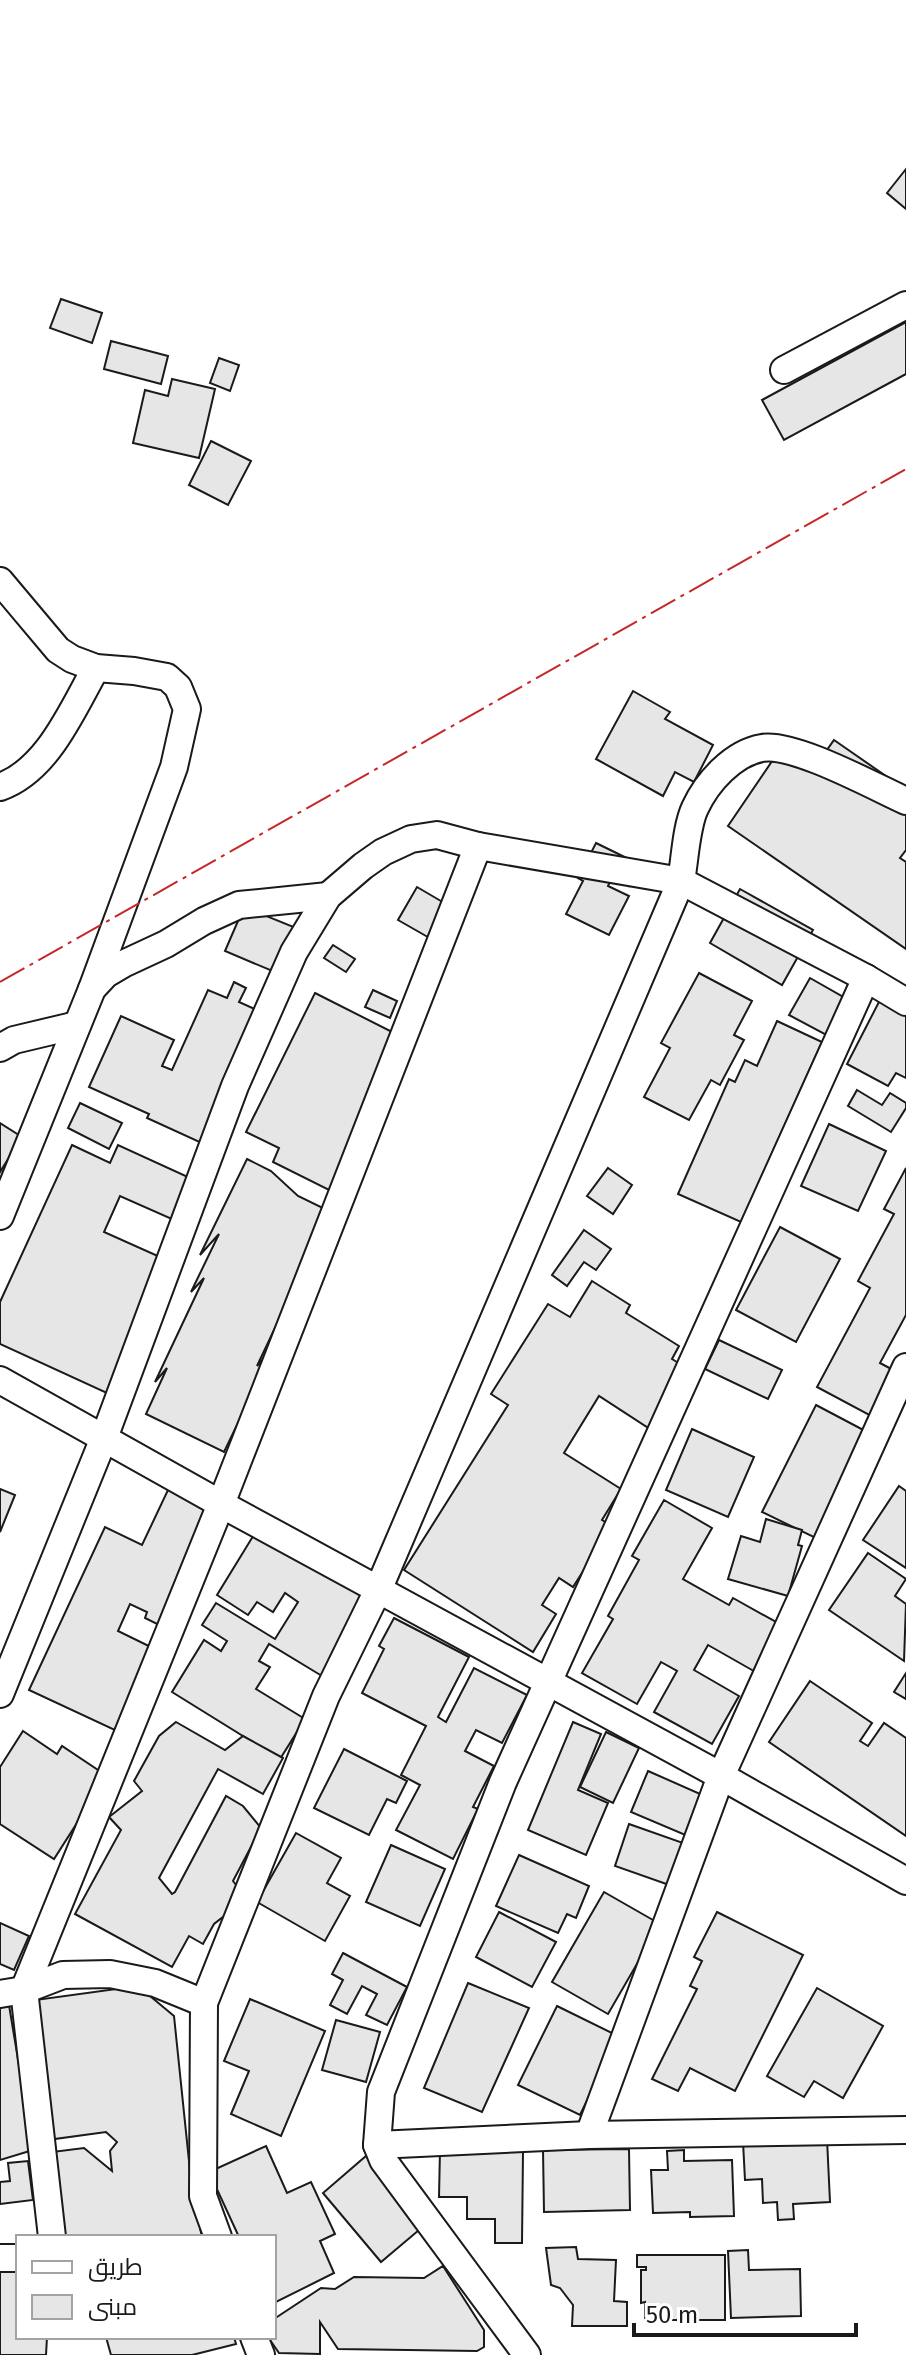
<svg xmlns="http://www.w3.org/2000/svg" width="906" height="2355" viewBox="0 0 906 2355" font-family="'Fira Sans',Cairo,sans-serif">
  <rect width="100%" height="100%" fill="#fff"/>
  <g fill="#e6e6e6" stroke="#1a1a1a" stroke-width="2">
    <polygon points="906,169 906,209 887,193"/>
    <polygon points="61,299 102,313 92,343 50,328"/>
    <polygon points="906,322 906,374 784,440 762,400"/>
    <polygon points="111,341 168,356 161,384 104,369"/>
    <polygon points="219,358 239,365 230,391 210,383"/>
    <polygon points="172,379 215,389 199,458 133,443 145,390 168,396"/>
    <polygon points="211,441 251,461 228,505 189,485"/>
    <polygon points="633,691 670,712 665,719 713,745 694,782 675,772 663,796 596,759"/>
    <polygon points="834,740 906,790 906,850 900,858 906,862 906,949 728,826 783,745 815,767"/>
    <polygon points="596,843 639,864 629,886 612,877 608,886 629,896 609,935 566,914 583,881 578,878"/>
    <polygon points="417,887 458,911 440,944 398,920"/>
    <polygon points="740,889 813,930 782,985 710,943"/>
    <polygon points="244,907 301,930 282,975 225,951"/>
    <polygon points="333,945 355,959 346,972 324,958"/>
    <polygon points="699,973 752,1001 734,1035 744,1040 720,1085 711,1080 689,1120 644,1097 670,1048 661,1043"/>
    <polygon points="810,978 852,1002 832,1038 789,1015"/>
    <polygon points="234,982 246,988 239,1002 266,1014 206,1145 147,1118 149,1114 89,1087 121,1016 174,1040 162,1066 172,1070 208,990 227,998"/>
    <polygon points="373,990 397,1001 390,1018 365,1007"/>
    <polygon points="315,993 406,1039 339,1195 273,1162 279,1148 246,1132"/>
    <polygon points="881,998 906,1011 906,1078 896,1073 888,1086 847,1064"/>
    <polygon points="777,1021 822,1042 741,1222 678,1194 729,1079 735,1082 745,1060 757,1066"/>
    <polygon points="857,1090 882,1105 890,1093 906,1103 906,1108 891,1132 848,1106"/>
    <polygon points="80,1103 122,1123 109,1149 68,1128"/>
    <polygon points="0,1123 22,1137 0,1172"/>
    <polygon points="829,1124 886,1151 858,1211 801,1186"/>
    <polygon points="72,1145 110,1163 118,1145 201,1183 183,1224 120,1196 104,1232 169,1261 109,1394 0,1344 0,1302"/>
    <polygon points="247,1159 271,1171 298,1196 327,1210 309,1256 257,1366 275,1346 224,1452 146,1414 167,1368 155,1382 204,1278 191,1292 219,1234 200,1255"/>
    <polygon points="608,1168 632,1185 613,1214 587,1196"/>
    <polygon points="906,1168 906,1315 880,1363 897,1372 873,1417 817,1387 870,1288 858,1281 894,1214 884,1209"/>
    <polygon points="780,1227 840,1259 796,1342 736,1310"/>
    <polygon points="584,1230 611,1249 596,1270 584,1262 567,1286 552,1275"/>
    <polygon points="592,1281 630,1305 626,1313 679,1346 672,1359 688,1369 650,1429 599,1396 564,1453 621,1489 602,1520 612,1526 573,1587 559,1578 542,1605 556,1614 533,1652 404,1570 508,1405 491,1394 548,1304 570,1317"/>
    <polygon points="719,1340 782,1370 768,1399 705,1369"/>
    <polygon points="816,1405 871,1434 822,1541 762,1512"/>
    <polygon points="692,1429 754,1457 728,1517 666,1490"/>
    <polygon points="176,1473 222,1495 161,1626 145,1618 147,1612 130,1604 118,1631 157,1650 119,1732 29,1690 105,1527 142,1545"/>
    <polygon points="899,1486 906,1491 906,1568 863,1540"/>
    <polygon points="0,1489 15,1495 0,1532"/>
    <polygon points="664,1500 712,1528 683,1579 729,1605 733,1598 785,1627 759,1674 708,1645 694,1670 739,1696 712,1744 654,1712 677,1671 661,1662 637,1704 582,1673 613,1619 608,1616 639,1560 632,1556"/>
    <polygon points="766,1519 802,1530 798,1545 802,1546 788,1596 728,1579 741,1536 760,1542"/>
    <polygon points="263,1520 375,1590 322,1676 269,1644 259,1661 270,1667 256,1689 305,1719 280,1759 172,1692 204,1640 221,1651 227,1641 202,1625 216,1603 275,1639 298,1602 285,1593 273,1612 257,1602 248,1615 217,1595"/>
    <polygon points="868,1553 906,1579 895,1596 906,1604 904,1661 829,1610"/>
    <polygon points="394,1618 469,1657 438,1717 446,1722 474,1668 527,1695 502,1743 476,1730 465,1751 494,1766 473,1807 478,1809 453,1859 396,1830 420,1785 401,1775 426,1726 362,1693 384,1649 379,1646"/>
    <polygon points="906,1673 906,1699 894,1692"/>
    <polygon points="810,1681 872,1723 860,1741 868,1746 884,1723 906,1738 906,1836 769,1742"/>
    <polygon points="176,1722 225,1750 243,1736 283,1758 263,1794 218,1769 159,1878 172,1894 175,1892 226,1796 243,1806 261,1828 233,1881 240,1890 228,1913 214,1924 203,1944 189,1936 172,1967 75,1914 121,1830 109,1817 142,1791 134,1781 159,1736"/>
    <polygon points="573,1722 601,1734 578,1790 608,1803 586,1855 528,1830"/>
    <polygon points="23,1731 57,1754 62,1746 107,1776 54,1859 0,1824 0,1767"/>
    <polygon points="606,1732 639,1748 613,1803 580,1787"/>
    <polygon points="344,1749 407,1781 396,1803 387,1799 369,1835 314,1808"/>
    <polygon points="648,1771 707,1797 690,1837 631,1812"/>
    <polygon points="629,1824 686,1844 672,1886 615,1866"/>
    <polygon points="296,1833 341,1858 327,1883 350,1896 325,1941 257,1902"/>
    <polygon points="391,1845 445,1869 420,1926 366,1902"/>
    <polygon points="519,1855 589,1886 576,1918 567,1914 558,1933 496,1906"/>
    <polygon points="604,1892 660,1924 608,2014 552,1982"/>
    <polygon points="499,1912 556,1942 532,1987 476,1957"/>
    <polygon points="717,1912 803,1955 735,2091 690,2068 678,2091 652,2079 697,1989 690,1986 702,1961 694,1957"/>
    <polygon points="0,1923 29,1936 14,1970 0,1964"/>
    <polygon points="343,1953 407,1987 387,2025 366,2015 377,1994 362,1986 347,2014 330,2005 343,1980 332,1974"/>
    <polygon points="468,1983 529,2008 482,2112 424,2088"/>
    <polygon points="138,1986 174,2016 192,2190 202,2237 59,2237 44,2153 84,2148 112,2171 110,2151 117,2142 106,2132 47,2140 28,2001"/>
    <polygon points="817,1988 883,2026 843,2098 814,2081 804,2097 767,2076"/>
    <polygon points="8,1999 33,2150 0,2160 0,2001"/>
    <polygon points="250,1999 325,2031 281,2136 231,2114 249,2071 224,2061"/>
    <polygon points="557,2006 618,2036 580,2115 518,2085"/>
    <polygon points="336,2020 380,2032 366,2082 322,2070"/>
    <polygon points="827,2139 830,2202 793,2204 794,2219 778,2220 777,2202 763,2203 762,2179 745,2180 743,2142"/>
    <polygon points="266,2146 287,2193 311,2182 335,2234 320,2241 334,2273 274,2303 274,2237 239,2237 209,2172"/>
    <polygon points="629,2149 630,2210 544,2212 543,2150"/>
    <polygon points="440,2150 523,2152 522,2243 495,2243 495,2219 467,2219 467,2197 439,2197"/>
    <polygon points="684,2150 684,2161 732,2160 734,2216 690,2217 690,2212 653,2213 651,2170 668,2170 667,2151"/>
    <polygon points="366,2156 425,2225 381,2262 323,2193"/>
    <polygon points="28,2161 33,2200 0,2204 0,2182 10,2181 8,2163"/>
    <polygon points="576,2247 578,2259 616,2260 614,2301 627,2302 627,2326 572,2326 573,2305 560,2288 551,2285 546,2248"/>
    <polygon points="748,2250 749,2270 800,2269 801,2316 731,2318 728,2251"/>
    <polygon points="637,2255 725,2255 725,2320 645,2320 645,2302 641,2303 641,2270 646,2270 646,2267 637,2267"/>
    <polygon points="443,2266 484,2330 484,2347 477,2351 338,2349 320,2322 320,2354 279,2353 268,2337 274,2337 274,2319 321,2288 335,2289 354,2277 424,2278"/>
    <polygon points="0,2272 18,2272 18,2337 47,2337 46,2355 0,2355"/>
    <polygon points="106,2337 234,2337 236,2344 192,2355 111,2355"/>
  </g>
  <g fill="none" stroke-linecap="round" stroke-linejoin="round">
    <defs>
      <g id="minor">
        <polyline points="784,370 906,305"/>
        <polyline points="0,581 58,650 72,659 96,668 134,671 167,677 178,687 187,709 174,767 92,989"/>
        <path d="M0 787C48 770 72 710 96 668"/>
        <polyline points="0,1048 14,1040 77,1025"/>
        <polyline points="0,1216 92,989 106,974 123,964 166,944 204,921 239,905 328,896"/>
        <polyline points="0,1380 221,1504 721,1776 906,1881"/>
        <polyline points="0,1694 104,1438 235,1086 294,952 328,896 363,866 383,852 411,839 437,835 478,846 681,881 866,978 906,1002"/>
        <polyline points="0,1994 24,1990 63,1975 110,1974 155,1983 204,2003"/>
        <polyline points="589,2135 721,1776 906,1367"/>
        <polyline points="377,2145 589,2135 906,2130"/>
        <polyline points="52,2237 24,1990 221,1504 478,846"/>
        <path d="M218 2237 203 2196 204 2003 326 1696 379 1588 681 881C685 860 686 827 695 808 707 782 733 753 762 748 793 742 875 787 906 801"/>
        <polyline points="0,2258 18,2258"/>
        <polyline points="254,2337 261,2355"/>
        <polyline points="527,2355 383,2160 377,2145 381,2092 503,1782 866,978"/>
      </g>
    </defs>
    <use href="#minor" stroke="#1a1a1a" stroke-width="30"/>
    <use href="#minor" stroke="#fff" stroke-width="26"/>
    <polyline stroke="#c62828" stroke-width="2" stroke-dasharray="28 6 4 6" stroke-linecap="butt" points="0,982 906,469"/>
  </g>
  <rect x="16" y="2235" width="260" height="104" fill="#ffffff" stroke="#a3a3a3" stroke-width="2"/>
  <rect x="32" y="2261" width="40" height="12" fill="#ffffff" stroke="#a3a3a3" stroke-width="2"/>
  <text x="88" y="2275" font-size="24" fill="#1a1a1a">طريق</text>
  <rect x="32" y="2295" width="40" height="24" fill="#e6e6e6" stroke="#a3a3a3" stroke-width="2"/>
  <text x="88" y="2315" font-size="24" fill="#1a1a1a">مبنى</text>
  <path d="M634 2323v12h222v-12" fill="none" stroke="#1a1a1a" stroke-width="4"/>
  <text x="646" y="2323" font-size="24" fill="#1a1a1a" stroke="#ffffff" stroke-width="6" paint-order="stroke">50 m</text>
</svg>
